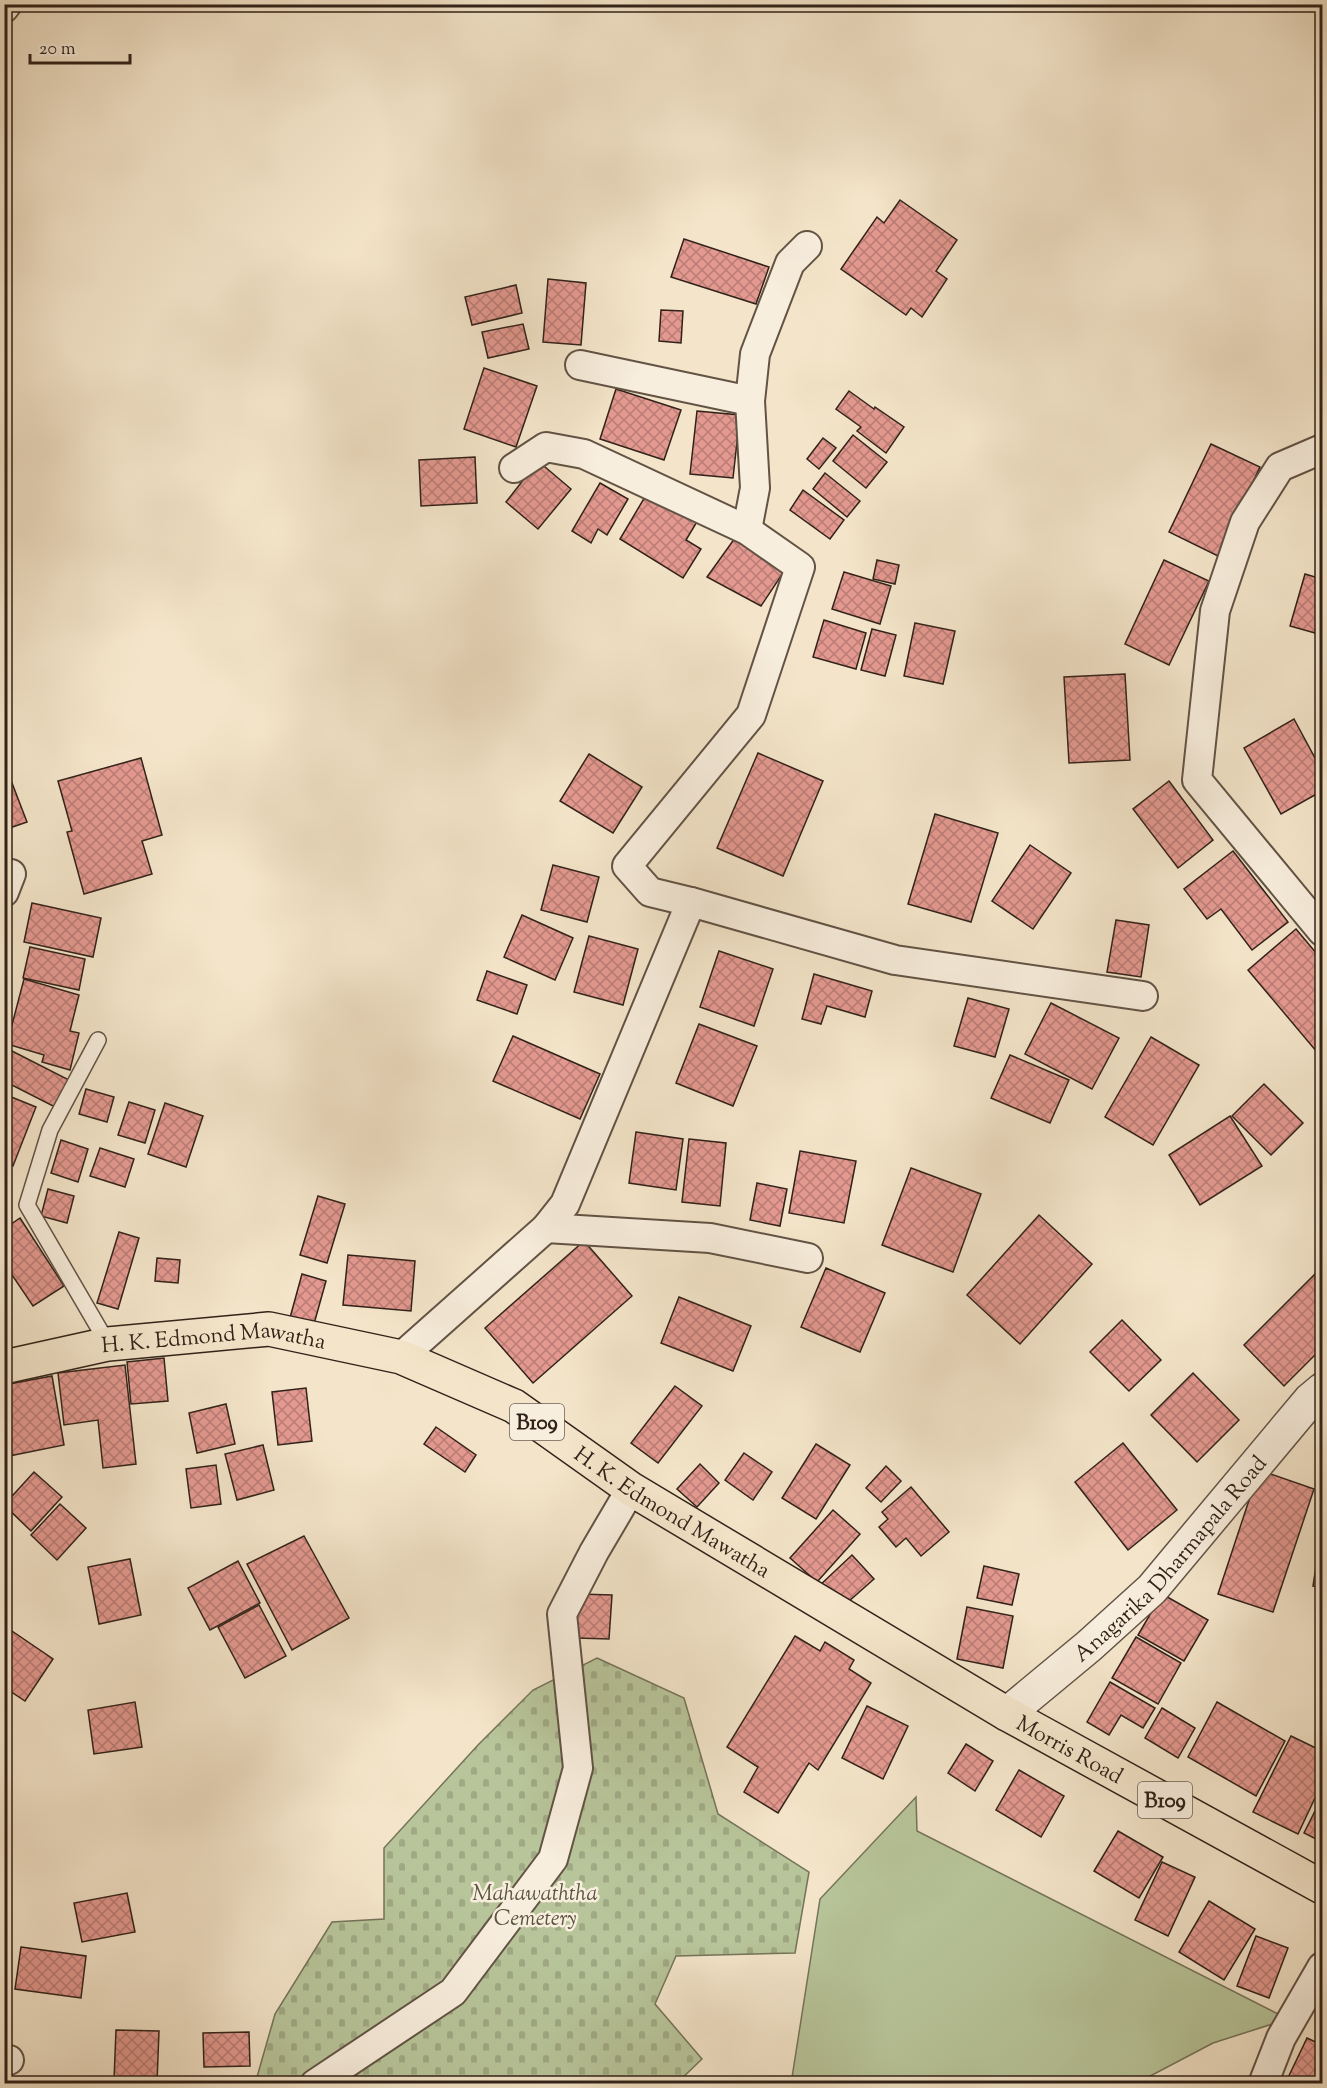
<svg xmlns="http://www.w3.org/2000/svg" width="1327" height="2088" viewBox="0 0 1327 2088" font-family="'Sorts Mill Goudy',serif">
  <defs>
    <pattern id="cemetery-stones" width="16" height="16" patternUnits="userSpaceOnUse" patternTransform="scale(1.5)"><rect width="16" height="16" fill="#b8c59a"/><path d="M2 7V4a2 2 0 0 1 4 0v3zM10 15v-3a2 2 0 0 1 4 0v3z" fill="#9fa984"/></pattern>
    <pattern id="building-cross-hatch" width="8" height="8" patternUnits="userSpaceOnUse" patternTransform="scale(1.5)"><rect width="8" height="8" fill="#e49990"/><path d="M0 0l8 8M0 8l8-8" fill="none" stroke="#b97c75"/></pattern>
  </defs>
  <rect width="100%" height="100%" fill="#f4e5ca"/>
  <filter id="stains"><feTurbulence type="fractalNoise" baseFrequency=".00333" numOctaves="4"/><feColorMatrix values="0 0 0 0 .2 0 0 0 0 .09 0 0 0 0 .02 0 0 0 .5 -.17"/></filter>
  <radialGradient id="worn" r=".72"><stop offset=".6" stop-color="#630" stop-opacity="0"/><stop offset="1" stop-color="#630" stop-opacity=".3"/></radialGradient>
  <polygon fill="#b8c59a" stroke="#74745a" stroke-width="1.5" points="916,1797 917,1831 1288,2019 1213,2043 1137,2083 791,2084 820,1899"/>
  <polygon fill="url(#cemetery-stones)" stroke="#74745a" stroke-width="1.5" points="597,1658 684,1698 718,1814 809,1872 795,1953 676,1956 655,2004 702,2059 677,2083 255,2084 275,2014 332,1922 384,1919 384,1848 478,1745 533,1690"/>
  <g fill="url(#building-cross-hatch)" stroke="#312219" stroke-width="1.5">
    <polygon points="900,200 957,240 936,271 947,279 922,317 911,308 906,315 841,269 877,217 884,223"/>
    <polygon points="684,239 769,267 756,304 671,277"/>
    <polygon points="548,279 586,283 581,345 543,342"/>
    <polygon points="516,285 522,313 472,325 465,297"/>
    <polygon points="661,310 683,311 681,343 659,341"/>
    <polygon points="523,324 529,349 488,358 482,332"/>
    <polygon points="484,368 537,386 516,447 464,429"/>
    <polygon points="616,389 681,410 664,460 600,439"/>
    <polygon points="849,391 874,409 875,407 904,427 886,453 857,431 861,427 836,409"/>
    <polygon points="697,411 740,415 733,478 690,474"/>
    <polygon points="853,435 887,462 866,488 833,461"/>
    <polygon points="823,438 836,448 819,469 807,459"/>
    <polygon points="1211,444 1260,467 1218,556 1169,532"/>
    <polygon points="475,457 477,503 421,506 419,460"/>
    <polygon points="538,461 571,489 538,529 506,502"/>
    <polygon points="825,473 860,501 847,517 813,489"/>
    <polygon points="600,483 628,499 607,535 598,529 591,543 572,531"/>
    <polygon points="652,485 701,515 686,540 701,549 683,578 620,539"/>
    <polygon points="803,490 844,520 830,539 790,510"/>
    <polygon points="735,538 785,570 761,606 707,577"/>
    <polygon points="877,560 899,565 895,584 873,579"/>
    <polygon points="1164,560 1209,581 1169,665 1125,644"/>
    <polygon points="844,572 891,586 880,624 832,609"/>
    <polygon points="1305,574 1322,579 1322,635 1290,626"/>
    <polygon points="824,620 866,633 856,669 813,657"/>
    <polygon points="915,623 955,631 943,684 904,676"/>
    <polygon points="872,629 896,635 885,676 861,670"/>
    <polygon points="1125,674 1130,760 1069,763 1064,677"/>
    <polygon points="1294,719 1322,771 1322,791 1281,814 1244,748"/>
    <polygon points="758,753 823,781 783,876 717,848"/>
    <polygon points="589,754 642,787 613,833 560,801"/>
    <polygon points="141,758 162,835 142,841 152,874 84,894 67,832 72,831 58,781"/>
    <polygon points="1169,781 1213,840 1178,868 1133,809"/>
    <polygon points="12,783 27,822 4,830 4,786"/>
    <polygon points="935,814 998,833 971,922 908,904"/>
    <polygon points="1030,845 1071,873 1033,929 992,901"/>
    <polygon points="1233,851 1288,922 1252,950 1221,909 1207,919 1184,889"/>
    <polygon points="553,865 599,877 587,922 541,910"/>
    <polygon points="32,903 101,918 93,957 24,942"/>
    <polygon points="522,915 573,938 555,980 504,957"/>
    <polygon points="1116,920 1149,925 1141,977 1107,972"/>
    <polygon points="1296,929 1322,960 1322,1058 1248,970"/>
    <polygon points="589,936 638,949 623,1005 574,992"/>
    <polygon points="30,947 85,959 79,990 23,978"/>
    <polygon points="719,951 773,969 754,1026 700,1007"/>
    <polygon points="487,971 527,985 517,1014 477,1000"/>
    <polygon points="814,974 872,991 865,1017 827,1006 821,1024 802,1019"/>
    <polygon points="24,979 79,995 70,1031 79,1033 70,1070 42,1062 44,1055 7,1044"/>
    <polygon points="968,998 1009,1009 995,1057 954,1046"/>
    <polygon points="1051,1003 1119,1038 1092,1089 1025,1054"/>
    <polygon points="699,1024 757,1046 733,1106 676,1083"/>
    <polygon points="513,1036 600,1074 580,1119 493,1081"/>
    <polygon points="1151,1037 1199,1065 1153,1145 1105,1117"/>
    <polygon points="10,1050 69,1080 55,1107 4,1081 4,1061"/>
    <polygon points="1010,1055 1069,1080 1050,1123 991,1098"/>
    <polygon points="1264,1084 1303,1123 1271,1155 1232,1116"/>
    <polygon points="86,1089 114,1097 107,1122 79,1114"/>
    <polygon points="4,1094 36,1107 13,1166 8,1163 4,1171"/>
    <polygon points="129,1102 155,1110 145,1143 118,1135"/>
    <polygon points="165,1103 203,1116 186,1167 148,1154"/>
    <polygon points="1230,1116 1262,1166 1200,1205 1169,1155"/>
    <polygon points="636,1132 683,1139 676,1190 629,1183"/>
    <polygon points="689,1139 726,1143 720,1206 682,1202"/>
    <polygon points="61,1140 88,1149 78,1182 51,1173"/>
    <polygon points="100,1148 134,1159 125,1187 90,1176"/>
    <polygon points="800,1151 856,1161 844,1223 789,1213"/>
    <polygon points="911,1168 981,1194 953,1272 882,1245"/>
    <polygon points="757,1183 787,1189 780,1226 750,1220"/>
    <polygon points="48,1189 74,1196 67,1223 41,1216"/>
    <polygon points="318,1196 345,1204 327,1263 300,1255"/>
    <polygon points="1039,1215 1092,1264 1020,1344 967,1295"/>
    <polygon points="20,1218 64,1286 33,1306 4,1263 4,1229"/>
    <polygon points="119,1232 139,1238 118,1309 97,1303"/>
    <polygon points="584,1241 632,1296 533,1383 485,1328"/>
    <polygon points="348,1255 415,1261 411,1311 343,1305"/>
    <polygon points="157,1258 180,1260 178,1283 155,1281"/>
    <polygon points="1322,1267 1322,1348 1284,1386 1244,1345"/>
    <polygon points="826,1268 885,1293 860,1352 801,1327"/>
    <polygon points="302,1274 326,1281 312,1331 288,1325"/>
    <polygon points="679,1297 751,1326 733,1371 661,1343"/>
    <polygon points="1122,1320 1161,1360 1129,1391 1090,1352"/>
    <polygon points="164,1358 168,1401 131,1404 127,1362"/>
    <polygon points="125,1365 136,1464 103,1468 98,1420 64,1425 58,1373"/>
    <polygon points="1193,1373 1239,1420 1197,1462 1151,1415"/>
    <polygon points="52,1376 64,1445 4,1457 4,1385"/>
    <polygon points="675,1386 702,1406 658,1463 631,1443"/>
    <polygon points="306,1388 312,1441 278,1445 272,1392"/>
    <polygon points="226,1404 235,1444 197,1453 189,1413"/>
    <polygon points="436,1427 476,1455 465,1472 424,1444"/>
    <polygon points="1123,1443 1177,1510 1128,1550 1075,1482"/>
    <polygon points="816,1444 850,1465 816,1519 782,1498"/>
    <polygon points="263,1445 274,1490 237,1500 225,1454"/>
    <polygon points="744,1453 772,1472 753,1500 725,1480"/>
    <polygon points="700,1464 719,1483 697,1507 677,1489"/>
    <polygon points="216,1465 221,1504 191,1508 186,1469"/>
    <polygon points="886,1466 901,1481 881,1502 866,1488"/>
    <polygon points="1259,1470 1314,1489 1273,1612 1218,1594"/>
    <polygon points="34,1472 62,1497 31,1531 4,1505"/>
    <polygon points="911,1487 949,1532 921,1556 906,1538 896,1547 879,1527 888,1519 882,1512"/>
    <polygon points="60,1504 86,1528 57,1560 31,1535"/>
    <polygon points="833,1510 860,1534 817,1582 790,1558"/>
    <polygon points="1321,1534 1322,1535 1322,1587 1313,1586"/>
    <polygon points="304,1536 349,1618 292,1650 247,1564"/>
    <polygon points="852,1555 874,1579 839,1610 818,1587"/>
    <polygon points="130,1559 141,1615 99,1624 88,1567"/>
    <polygon points="238,1561 260,1603 210,1630 188,1588"/>
    <polygon points="984,1566 1019,1574 1012,1605 977,1598"/>
    <polygon points="578,1594 612,1595 609,1639 576,1638"/>
    <polygon points="1162,1594 1208,1620 1184,1661 1138,1635"/>
    <polygon points="259,1605 286,1656 245,1678 218,1627"/>
    <polygon points="967,1607 1013,1616 1003,1668 957,1659"/>
    <polygon points="9,1629 53,1659 25,1701 4,1687 4,1636"/>
    <polygon points="795,1636 820,1651 825,1642 854,1660 849,1669 871,1683 818,1770 809,1763 778,1813 744,1792 758,1767 727,1747"/>
    <polygon points="1136,1637 1181,1663 1158,1704 1112,1678"/>
    <polygon points="1110,1682 1155,1708 1143,1728 1121,1715 1109,1735 1087,1722"/>
    <polygon points="135,1702 142,1747 94,1754 88,1710"/>
    <polygon points="1217,1702 1285,1741 1256,1796 1188,1757"/>
    <polygon points="867,1706 908,1726 883,1779 842,1758"/>
    <polygon points="1162,1708 1195,1728 1178,1758 1145,1738"/>
    <polygon points="1291,1736 1322,1751 1322,1783 1298,1834 1253,1812"/>
    <polygon points="966,1744 993,1761 975,1791 948,1773"/>
    <polygon points="1019,1770 1064,1796 1041,1837 996,1810"/>
    <polygon points="1322,1797 1322,1842 1304,1833"/>
    <polygon points="1118,1831 1163,1857 1139,1898 1094,1871"/>
    <polygon points="1162,1862 1195,1877 1168,1936 1135,1920"/>
    <polygon points="127,1893 135,1932 82,1942 74,1903"/>
    <polygon points="1209,1901 1255,1929 1224,1980 1179,1952"/>
    <polygon points="1256,1936 1288,1948 1269,1998 1237,1986"/>
    <polygon points="21,1947 86,1956 81,1998 15,1989"/>
    <polygon points="4,1955 11,1958 4,1977"/>
    <polygon points="116,2030 159,2031 157,2082 114,2080"/>
    <polygon points="249,2032 250,2066 204,2067 203,2033"/>
    <polygon points="1307,2038 1322,2045 1322,2084 1285,2084"/>
  </g>
  <g fill="none" stroke-linecap="round" stroke-linejoin="round">
    <defs>
      <polyline id="service" points="98,1040 50,1130 27,1205 108,1344"/>
      <g id="minor">
        <polyline points="4,8 7,4"/>
        <polyline points="580,365 750,401"/>
        <polyline points="1322,449 1280,467 1245,522 1215,611 1197,780 1322,931"/>
        <polyline points="514,468 546,447 584,454 747,530 800,567 751,715 627,866 650,892 691,902"/>
        <polyline points="747,530 755,488 750,401 755,354 790,263 807,246"/>
        <polyline points="4,892 11,874"/>
        <polyline points="546,1228 710,1238 808,1258"/>
        <polyline points="401,1357 546,1228 565,1204 691,902 895,960 1143,996"/>
        <polyline points="4,2059 9,2060"/>
        <polyline points="315,2084 453,1992 553,1859 578,1768 562,1614 594,1552 631,1489"/>
        <polyline points="1263,2084 1281,2038 1322,1967"/>
      </g>
      <g id="tertiary">
        <path id="s1" d="M1007 1714 1089 1646 1152 1589 1310 1400 1322 1390"/>
      </g>
      <g id="primary">
        <path id="s2" d="M4 1367 108 1344 269 1329 401 1357 514 1406 631 1489 1007 1714 1322 1887"/>
      </g>
    </defs>
    <use href="#service" stroke="#625345" stroke-width="18"/>
    <use href="#minor" stroke="#625345" stroke-width="32"/>
    <use href="#tertiary" stroke="#625345" stroke-width="36"/>
    <use href="#primary" stroke="#312219" stroke-width="36"/>
    <use href="#service" stroke="#f8eedd" stroke-width="15"/>
    <use href="#minor" stroke="#f8eedd" stroke-width="28"/>
    <use href="#tertiary" stroke="#f8eedd" stroke-width="33"/>
    <use href="#primary" stroke="#f4e5ca" stroke-width="33"/>
  </g>
  <g text-anchor="middle" stroke-width="5" stroke-linejoin="round" paint-order="stroke">
    <g fill="#f8eedd" stroke="#6d5f54" stroke-width="1.5">
      <rect x="510" y="1404" width="54" height="36" rx="4.5"/>
      <rect x="1138" y="1782" width="54" height="36" rx="4.5"/>
    </g>
    <g font-size="21" font-weight="bold" fill="#312219">
      <text x="537" y="1429">B109</text>
      <text x="1165" y="1807">B109</text>
    </g>
    <g font-size="22" fill="#312219" stroke="#f8eedd">
      <text dy="8" stroke="none"><textPath href="#s2" startOffset="213">H. K. Edmond Mawatha</textPath></text>
      <text dy="8" stroke="none"><textPath href="#s2" startOffset="717">H. K. Edmond Mawatha</textPath></text>
      <text dy="8" stroke="none"><textPath href="#s1" startOffset="226">Anagarika Dharmapala Road</textPath></text>
      <text dy="8" stroke="none"><textPath href="#s2" startOffset="1180">Morris Road</textPath></text>
    </g>
    <g font-size="22" font-style="italic" fill="#5a5340" stroke="#f8eedd">
      <text x="535" y="1900">Mahawaththa<tspan x="535" dy="25">Cemetery</tspan></text>
    </g>
  </g>
  <rect width="1327" height="2088" fill="none" stroke="#f4e5ca" stroke-width="24"/>
  <rect x="6" y="6" width="1315" height="2076" fill="none" stroke="#312219" stroke-width="3"/>
  <rect x="12" y="12" width="1303" height="2064" fill="none" stroke="#312219" stroke-width="1.5"/>
  <path d="M30 54v9h100v-9" fill="none" stroke="#312219" stroke-width="3"/>
  <text x="39" y="54" font-size="18" fill="#312219" stroke="#f8eedd" stroke-width="4.5" paint-order="stroke">20 m</text>
  <rect width="100%" height="100%" filter="url(#stains)"/>
  <rect width="100%" height="100%" fill="url(#worn)"/>
</svg>
